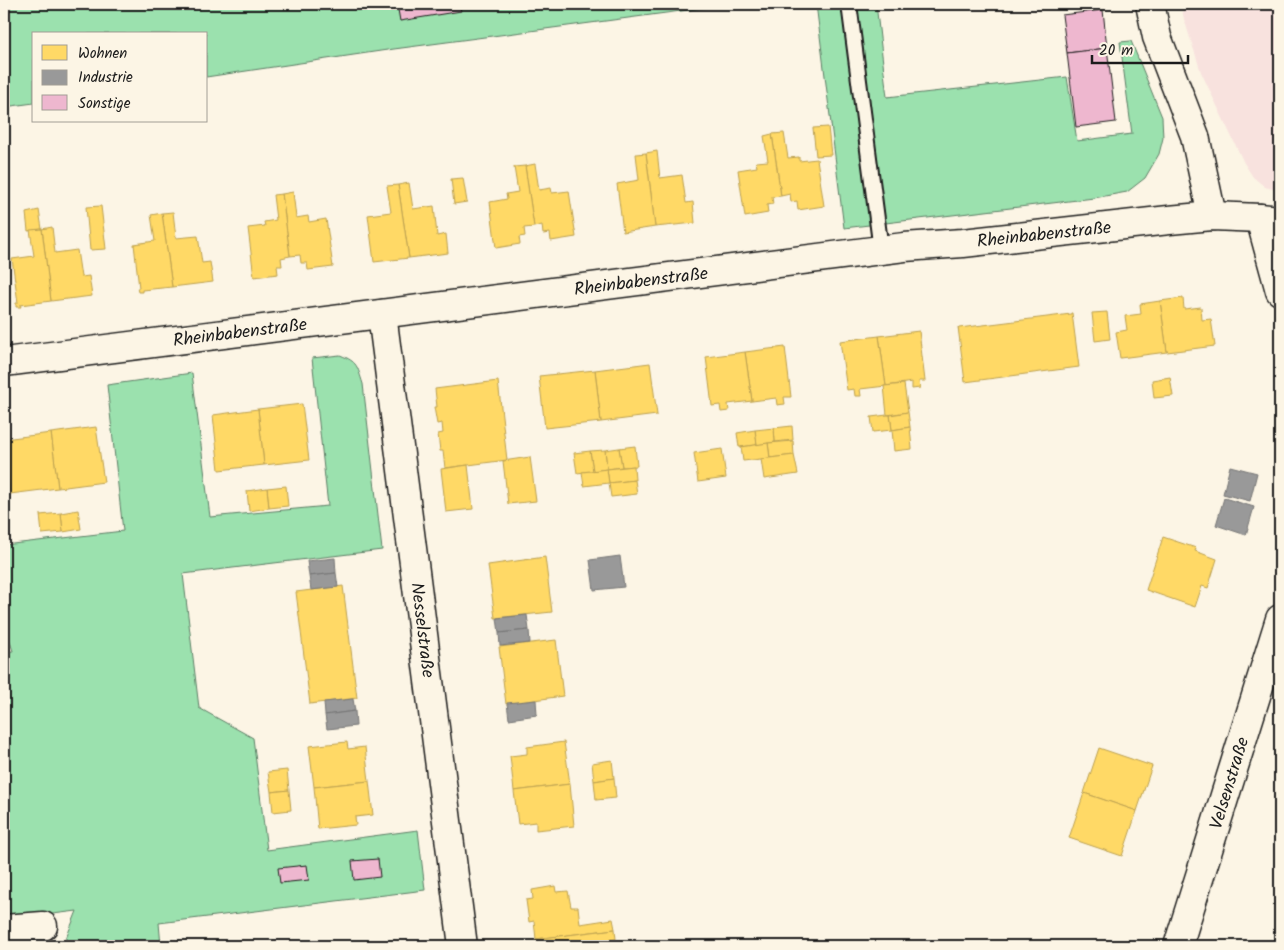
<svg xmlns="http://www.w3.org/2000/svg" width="1284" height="950" viewBox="0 0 1284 950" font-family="Kalam,sans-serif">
  <rect width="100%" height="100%" fill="#fcf5e5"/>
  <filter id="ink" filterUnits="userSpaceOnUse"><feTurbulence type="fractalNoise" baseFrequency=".02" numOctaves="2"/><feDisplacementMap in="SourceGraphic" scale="10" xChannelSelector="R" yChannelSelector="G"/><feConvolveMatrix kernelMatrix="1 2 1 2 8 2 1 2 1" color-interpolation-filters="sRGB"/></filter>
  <g filter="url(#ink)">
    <polygon fill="#f8e2de" points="1181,4 1280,4 1280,191 1265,187 1253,177 1244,163 1201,72 1184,19"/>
    <g fill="#9be1ae" stroke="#5c7e65">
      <polygon points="4,4 734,4 394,49 206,77 206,34 34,34 34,103 4,107"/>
      <polygon points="816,4 876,4 887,97 1067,77 1077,141 1132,134 1120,42 1131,41 1162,117 1163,138 1159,154 1145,178 1127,192 1094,198 844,228"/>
      <path d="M340 355C358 362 357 366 363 384L382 550 183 574 199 708 253 738 267 850 418 830 425 890 159 923 161 946H61L65 941 77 911 4 920V652L13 651 4 623V545L123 531 107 385 192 373 210 517 328 506 312 358Z"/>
    </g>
    <g fill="#ffd966" stroke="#bba050">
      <polygon points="828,127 831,155 816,156 813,128"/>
      <polygon points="784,133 788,158 799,157 799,161 817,159 824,206 798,210 797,201 791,202 790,194 781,196 772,134"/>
      <polygon points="772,134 781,196 772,197 773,204 767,205 768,213 745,217 738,170 757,167 756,162 768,161 764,136"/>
      <polygon points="657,151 660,178 682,175 686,203 693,202 695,223 655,227 646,153"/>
      <polygon points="646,153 655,227 623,232 617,184 639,180 636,154"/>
      <polygon points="535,164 539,190 551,188 552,193 569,191 576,237 551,241 550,233 543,234 542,225 534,227 525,166"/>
      <polygon points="525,166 534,227 524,228 525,236 519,237 520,244 496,248 490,202 507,199 506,194 518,192 514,167"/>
      <polygon points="463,178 467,202 454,204 451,179"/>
      <polygon points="409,183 413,209 434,206 437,236 446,234 448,253 409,258 398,185"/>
      <polygon points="398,185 409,258 374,262 368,215 391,212 387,186"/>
      <polygon points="293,192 296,218 308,216 309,222 326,219 333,267 308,270 307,263 301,263 300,255 290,256 282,194"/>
      <polygon points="282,194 290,256 281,258 282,266 277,266 278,274 254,277 248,228 265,226 264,222 276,220 273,195"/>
      <polygon points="101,206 106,249 90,250 86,207"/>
      <polygon points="39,210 42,229 28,231 26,213"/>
      <polygon points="173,212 176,238 198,236 202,263 210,262 213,282 172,287 162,213"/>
      <polygon points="162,213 172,287 142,290 142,292 138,292 137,288 139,288 134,244 155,241 151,215"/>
      <polygon points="52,227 55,253 77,250 81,277 89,276 92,296 51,301 42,229"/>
      <polygon points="42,229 51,301 20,305 21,307 16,307 16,303 18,303 12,259 34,256 30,230"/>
      <polygon points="1183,298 1184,309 1201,307 1202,320 1211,319 1215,346 1167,352 1160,301"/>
      <polygon points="1160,301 1167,352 1120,358 1116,332 1127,330 1125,316 1141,314 1140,304"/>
      <polygon points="1107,312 1110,339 1095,341 1092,313"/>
      <polygon points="1071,313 1072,313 1079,367 965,382 958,327 959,328 1071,314"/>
      <polygon points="919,331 925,381 919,381 920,388 912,389 912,382 886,386 879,336"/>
      <polygon points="879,336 886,386 860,389 861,396 855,396 854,389 847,390 840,341"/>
      <polygon points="785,347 791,397 784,397 785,404 777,405 776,398 752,401 745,352"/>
      <polygon points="745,352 752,401 728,404 729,411 721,412 720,405 712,406 706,357"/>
      <polygon points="650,363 657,415 601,422 595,370"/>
      <polygon points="595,370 601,422 545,428 539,376"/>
      <polygon points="1170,377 1173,396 1154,398 1152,380"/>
      <polygon points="498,381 507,460 445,468 443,451 440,451 438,434 443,433 442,423 437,424 434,407 437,407 435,389"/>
      <polygon points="904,384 908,412 887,415 884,386"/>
      <polygon points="302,404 309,460 264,465 258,409"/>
      <polygon points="258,409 264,465 219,470 213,415"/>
      <polygon points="908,412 910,427 892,430 890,415"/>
      <polygon points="887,415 890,415 892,430 873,432 871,417"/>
      <polygon points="792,426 793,440 775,442 774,428"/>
      <polygon points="96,427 104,482 58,488 51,433"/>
      <polygon points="910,427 912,449 894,451 892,430"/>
      <polygon points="774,428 775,442 757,445 755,430"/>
      <polygon points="755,430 757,445 739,447 737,433"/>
      <polygon points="51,433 58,488 10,494 4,439"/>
      <polygon points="793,441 794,455 770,458 768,443"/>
      <polygon points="768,443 770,458 743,461 741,447"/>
      <polygon points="635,446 637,466 622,467 619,448"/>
      <polygon points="619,448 622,467 607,469 605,450"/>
      <polygon points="722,449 726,478 698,482 694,453"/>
      <polygon points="605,450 607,469 593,471 590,451"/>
      <polygon points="590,451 593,471 577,473 574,453"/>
      <polygon points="794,455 798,474 764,479 761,459"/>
      <polygon points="530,457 536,501 508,504 503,461"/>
      <polygon points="468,465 473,509 446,512 441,469"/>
      <polygon points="634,466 635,480 609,483 607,469"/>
      <polygon points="607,469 609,483 584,486 582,472"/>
      <polygon points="635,480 637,494 611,497 609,483"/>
      <polygon points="286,486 288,506 269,508 267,488"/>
      <polygon points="267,488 269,508 249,511 247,491"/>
      <polygon points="78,510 81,529 63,532 61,513"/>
      <polygon points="61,513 63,532 42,534 40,515"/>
      <polygon points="1163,537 1196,548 1195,551 1217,559 1208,588 1202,586 1195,607 1146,590"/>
      <polygon points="545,557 552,612 495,618 488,565"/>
      <polygon points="343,586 357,698 310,704 296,592"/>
      <polygon points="556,640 563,696 506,704 499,647"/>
      <polygon points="347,742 348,749 365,747 369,781 314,787 309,746"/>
      <polygon points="564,742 570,784 514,791 510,756 527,754 527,747"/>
      <polygon points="1099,748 1152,766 1137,811 1084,793"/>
      <polygon points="612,760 614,778 594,781 592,763"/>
      <polygon points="287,770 289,790 271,792 268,772"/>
      <polygon points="614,778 616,798 596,800 594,781"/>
      <polygon points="369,781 373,815 355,817 356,825 318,829 314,787"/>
      <polygon points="570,784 574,826 536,830 536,822 518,824 514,791"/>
      <polygon points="289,790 291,810 273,812 271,792"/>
      <polygon points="1084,793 1137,811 1122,856 1069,838"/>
      <polygon points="555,886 556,892 568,891 571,907 578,907 580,924 613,919 615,929 536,939 534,921 529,922 526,900 533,899 532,890"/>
      <polygon points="615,929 616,939 582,944 583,946 537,946 536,939"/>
    </g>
    <g fill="#999" stroke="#747474">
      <polygon points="1230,466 1257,473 1250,501 1223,494"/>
      <polygon points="1224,498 1254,507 1246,535 1216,525"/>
      <polygon points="620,556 624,587 594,590 590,560"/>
      <polygon points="335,558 336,573 309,576 307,561"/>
      <polygon points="336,573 338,587 311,590 309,576"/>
      <polygon points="527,615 529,630 499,633 497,618"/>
      <polygon points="529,630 530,643 500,646 499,633"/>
      <polygon points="353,699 355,711 325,715 324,702"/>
      <polygon points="536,700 537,715 509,719 507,703"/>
      <polygon points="355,711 356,726 327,729 325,715"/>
    </g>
    <g fill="#eeb7cf" stroke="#1c1c1c">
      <polygon points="397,4 459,4 461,11 400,21"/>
      <polygon points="1103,10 1107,48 1067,53 1062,15"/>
      <polygon points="1107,48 1116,122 1076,127 1067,53"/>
      <polygon points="378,859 380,877 354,880 352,861"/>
      <polygon points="307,865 309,880 280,883 278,868"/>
    </g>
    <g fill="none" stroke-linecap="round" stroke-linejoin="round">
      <defs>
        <polyline id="service" points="849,4 881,250"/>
        <g id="minor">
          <polyline points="1150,4 1157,37 1195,136 1212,216"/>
          <polyline points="1260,218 1280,291"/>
          <polyline points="382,314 463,946"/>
          <polyline points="4,362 904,247 963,243 1169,220 1212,216 1260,218 1280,220"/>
          <polyline points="4,929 43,926"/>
          <polyline points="1178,946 1280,619"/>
        </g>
      </defs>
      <use href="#service" stroke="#1c1c1c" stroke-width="18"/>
      <use href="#minor" stroke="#1c1c1c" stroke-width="31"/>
      <use href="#service" stroke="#fcf5e5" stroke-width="14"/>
      <use href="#minor" stroke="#fcf5e5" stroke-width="28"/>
    </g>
  </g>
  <g text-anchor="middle" stroke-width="5" stroke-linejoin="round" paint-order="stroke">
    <g font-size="18" fill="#1c1c1c" stroke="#fcf5e5">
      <text transform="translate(1044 234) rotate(-6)" y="6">Rheinbabenstraße</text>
      <text transform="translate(641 281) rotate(-7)" y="6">Rheinbabenstraße</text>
      <text transform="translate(240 332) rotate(-7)" y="6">Rheinbabenstraße</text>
      <text transform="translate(423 630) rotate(83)" y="6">Nesselstraße</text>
      <text transform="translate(1229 783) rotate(-73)" y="6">Velsenstraße</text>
    </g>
  </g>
  <rect width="1284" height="950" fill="none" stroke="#fcf5e5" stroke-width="20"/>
  <rect x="10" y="10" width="1264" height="930" fill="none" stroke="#1c1c1c" stroke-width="2" filter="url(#ink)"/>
  <rect x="32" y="32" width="175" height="90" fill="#fcf5e5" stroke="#a29e95"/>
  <rect x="42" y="45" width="25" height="15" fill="#ffd966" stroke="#a29e95"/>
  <text x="78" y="58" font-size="15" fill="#1c1c1c">Wohnen</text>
  <rect x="42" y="70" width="25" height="15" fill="#999999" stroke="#a29e95"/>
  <text x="78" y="82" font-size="15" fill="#1c1c1c">Industrie</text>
  <rect x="42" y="95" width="25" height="15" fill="#eeb7cf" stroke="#a29e95"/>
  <text x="78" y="108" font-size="15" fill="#1c1c1c">Sonstige</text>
  <path d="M1092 55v8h96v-8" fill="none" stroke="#1c1c1c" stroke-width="2.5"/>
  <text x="1099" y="55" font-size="15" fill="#1c1c1c" stroke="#fcf5e5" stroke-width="4" paint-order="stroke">20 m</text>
</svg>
